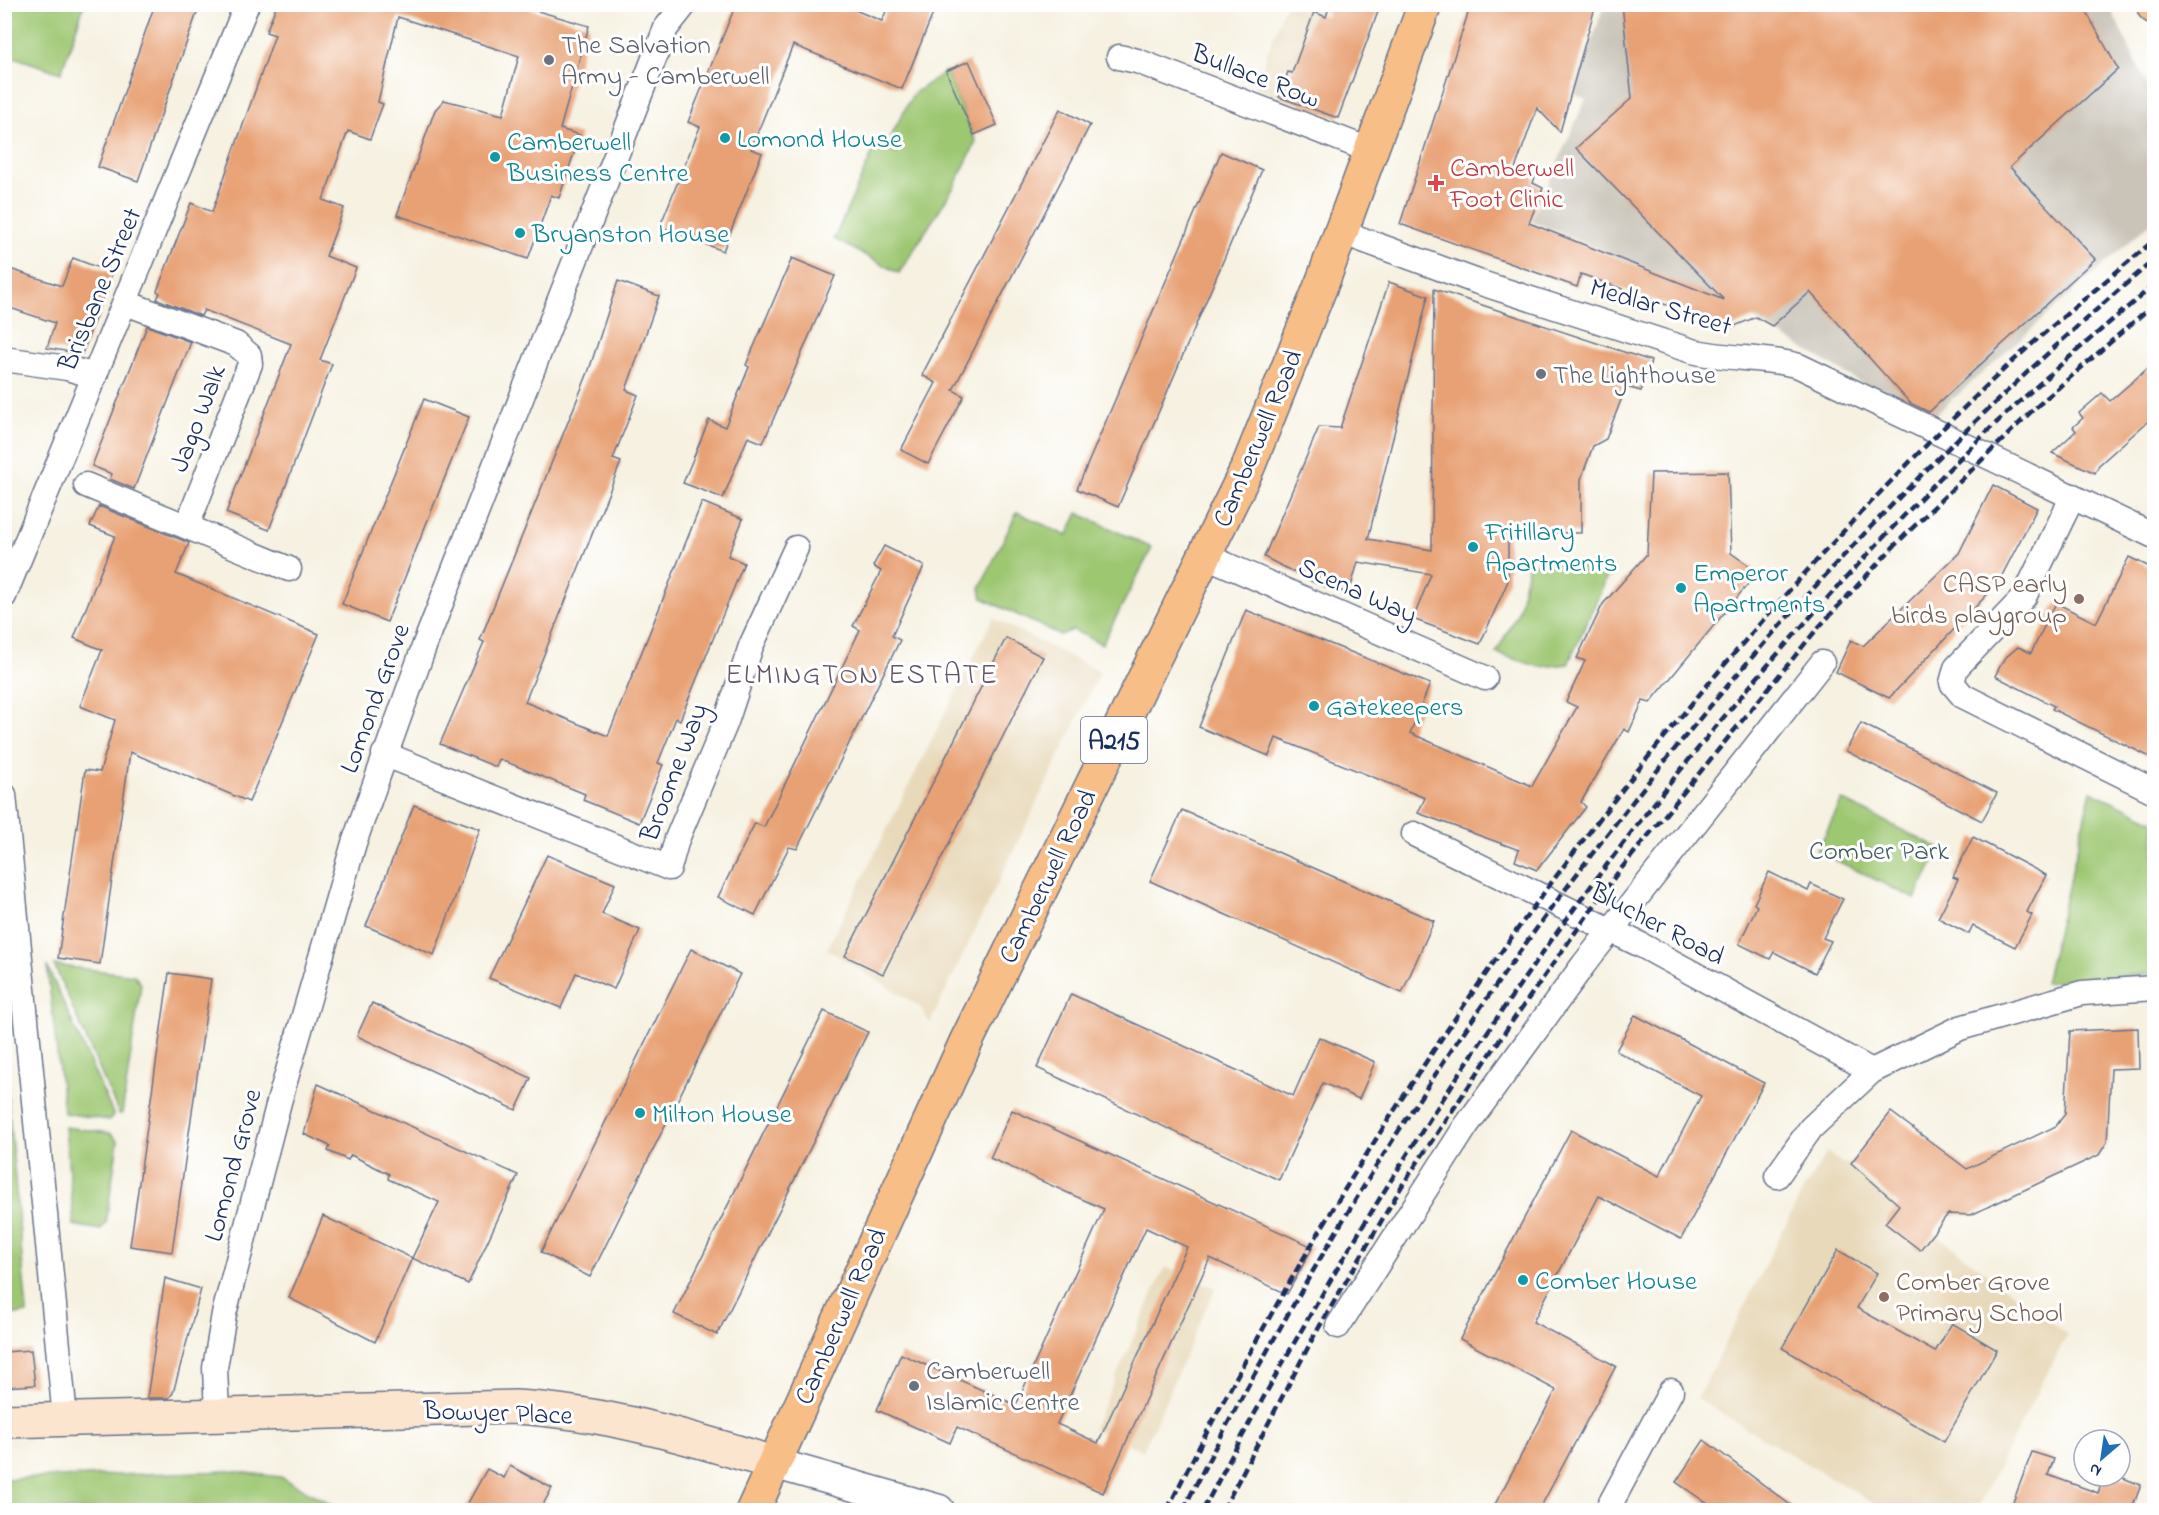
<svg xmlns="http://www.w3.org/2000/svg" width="2159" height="1515" viewBox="0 0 2159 1515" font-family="'Indie Flower',sans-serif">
  <rect width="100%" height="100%" fill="#fff"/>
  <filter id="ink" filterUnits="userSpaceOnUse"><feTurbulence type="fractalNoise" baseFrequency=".0167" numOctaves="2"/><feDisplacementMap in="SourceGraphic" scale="12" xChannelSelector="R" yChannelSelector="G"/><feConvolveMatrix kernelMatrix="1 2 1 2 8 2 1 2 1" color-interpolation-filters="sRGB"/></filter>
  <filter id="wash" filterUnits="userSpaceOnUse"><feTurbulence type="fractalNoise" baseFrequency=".008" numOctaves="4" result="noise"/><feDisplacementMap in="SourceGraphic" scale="24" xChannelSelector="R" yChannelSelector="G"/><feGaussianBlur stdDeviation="1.35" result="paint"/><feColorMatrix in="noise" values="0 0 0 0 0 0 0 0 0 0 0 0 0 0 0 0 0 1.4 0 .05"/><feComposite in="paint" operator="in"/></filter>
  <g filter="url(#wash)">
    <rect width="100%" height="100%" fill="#f6f1e1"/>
    <g fill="#e8d9ba">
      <polygon points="1285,5 1381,5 1340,112 1332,115 1255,88"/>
      <polygon points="993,618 1100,672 930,1023 919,1006 827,949"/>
      <polygon points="1827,1152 1842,1163 1848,1163 1878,1190 2067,1335 1976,1510 1884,1509 1697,1399 1803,1191"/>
      <polygon points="1165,1267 1215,1288 1143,1451 1093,1429"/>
    </g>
    <polygon fill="#c9c3b8" points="1604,5 2109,5 2154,100 2154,220 1927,422 1726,302 1531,221 1586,99 1574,94"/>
    <g fill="#9ec772" stroke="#5c7b68" stroke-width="1.5">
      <polygon points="12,5 84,5 61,73 5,54 5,26"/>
      <polygon points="946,71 976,142 954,187 899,273 834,239 875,147 883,151 913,94"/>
      <polygon points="1017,512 1067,536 1078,513 1152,548 1102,644 1073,630 1060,635 982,598 980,588"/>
      <polygon points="1529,563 1612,566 1568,664 1540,667 1496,653 1518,612"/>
      <polygon points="2091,791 2154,821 2154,973 2045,983"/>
      <polygon points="1842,800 1940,849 1915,899 1817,851"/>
      <polygon points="54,965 134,975 141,984 122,1114 119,1114"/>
      <polygon points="47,966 114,1116 109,1120 64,1113"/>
      <polygon points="5,1067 27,1313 5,1315 4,1315"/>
      <polygon points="65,1127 110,1133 118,1141 106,1223 100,1230 74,1225"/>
      <polygon points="229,1471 281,1477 341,1510 5,1510 5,1479"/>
    </g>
    <g id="blocks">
      <g fill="#e8a174" fill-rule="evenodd">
        <polygon points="155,4 200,4 138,181 98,167"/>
        <polygon points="277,4 514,4 589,26 560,129 580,135 559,198 551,195 528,259 397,215 435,110 444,100 503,115 519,56 398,17 378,102 383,104 370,139 348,131 323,200 344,208 326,256 356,268 320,360 332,364 269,530 226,513 291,344 204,310 201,316 157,299 160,293 157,291 191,203 212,212 275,35 266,32"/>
        <polygon points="736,4 840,4 882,21 889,4 937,4 902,89 793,45 751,149 762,153 723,251 660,226 700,127 688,122"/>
        <polygon points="1330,4 1381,4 1338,118 1279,97 1288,72 1292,73 1314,12 1326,17"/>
        <polygon points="1471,4 1596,4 1560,132 1537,108 1515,169 1535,177 1533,183 1543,188 1529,223 1724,300 1576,148 1632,98 1622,4 2082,4 2118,69 2010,167 2095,259 1929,412 1910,403 1810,292 1772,326 1756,317 1730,328 1581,274 1577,287 1400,224"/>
        <polygon points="969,61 997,125 974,135 946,71"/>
        <polygon points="1060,109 1090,125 953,390 964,396 928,464 901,450 936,383 922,375"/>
        <polygon points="1221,152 1262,170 1118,507 1077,489"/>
        <polygon points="73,258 112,273 82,354 47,348 55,323 4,306 4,267 62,286"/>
        <polygon points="792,258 835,276 763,443 748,437 723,498 683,483 709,420 725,427 749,367 746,365"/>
        <polygon points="618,281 659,296 626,390 638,395 613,459 621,462 525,702 608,736 702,502 743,519 728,556 744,563 680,720 676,718 658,763 663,765 639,823 583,800 585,794 499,759 496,767 440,744 484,642 480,640 589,370"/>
        <polygon points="1389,282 1428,296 1368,539 1432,550 1434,289 1651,361 1641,391 1626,387 1606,439 1593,446 1581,479 1581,533 1508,532 1508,581 1480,644 1413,619 1431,574 1358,562 1349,593 1319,585 1264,557 1319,427 1340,428"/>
        <polygon points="147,326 191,342 134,489 110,479 112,474 92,466"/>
        <polygon points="2154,363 2154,416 2099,465 2095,473 2052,453 2076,431 2073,427 2083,418 2079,413 2102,393 2110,401"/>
        <polygon points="424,399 469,417 387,622 342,604"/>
        <polygon points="1728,472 1731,553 1758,572 1650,703 1643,701 1629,732 1624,729 1581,802 1586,807 1537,870 1515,861 1519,850 1418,813 1425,798 1276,738 1269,756 1199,727 1246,610 1430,684 1410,733 1532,786 1577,707 1566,702 1585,661 1577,658 1603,604 1647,554 1651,473"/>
        <polygon points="1993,485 2037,508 1998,583 1889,698 1836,672 1851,640 1863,646 1959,553"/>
        <polygon points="99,506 189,543 176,574 319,634 249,802 130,752 100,964 58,958 85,770 100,772 115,720 80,706 102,650 74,638 115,536 90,526"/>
        <polygon points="884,546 924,566 892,636 900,640 797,849 789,847 755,915 718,897 755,823 764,827 860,630 853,626 881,571 873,566"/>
        <polygon points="2129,557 2154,569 2154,759 2052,709 2054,706 1995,676 2004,659 2018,647 2031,653 2056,603 2096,623"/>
        <polygon points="1006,638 1043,657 883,974 845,956"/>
        <polygon points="1861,723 1997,793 1982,821 1846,751"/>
        <polygon points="414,805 480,829 434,955 366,926"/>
        <polygon points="1182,810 1434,921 1402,993 1150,881"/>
        <polygon points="1973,837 2046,875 2027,912 2032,915 2015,947 1973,926 1969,934 1938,918 1958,879 1953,877"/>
        <polygon points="547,855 615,884 602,914 640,930 614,989 576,973 561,1008 489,978"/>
        <polygon points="1769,872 1808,891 1811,884 1843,899 1823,938 1831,941 1815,973 1774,952 1770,959 1739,944 1757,906 1754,904"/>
        <polygon points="691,949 740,974 590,1277 541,1252"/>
        <polygon points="169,973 211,979 172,1252 130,1246"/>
        <polygon points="1071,994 1293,1096 1319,1037 1375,1062 1359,1099 1323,1083 1279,1180 1037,1068"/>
        <polygon points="372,1003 531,1078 516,1110 357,1036"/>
        <polygon points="824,1011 868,1032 717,1335 674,1314"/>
        <polygon points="1635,1015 1764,1083 1681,1239 1599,1196 1533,1322 1616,1366 1539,1510 1492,1510 1556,1390 1460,1339 1571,1130 1659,1176 1701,1096 1616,1051"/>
        <polygon points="2138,1028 2139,1068 2111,1069 2107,1142 2099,1155 1971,1215 1948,1214 1920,1250 1885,1223 1899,1205 1851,1163 1891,1112 1967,1169 2056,1126 2065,1114 2070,1031"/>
        <polygon points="318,1084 518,1175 468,1284 412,1258 439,1202 388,1179 389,1174 351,1155 348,1160 328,1151 330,1146 304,1134"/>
        <path d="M1012 1110 1313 1247 1287 1294 1210 1258 1103 1493 957 1427 950 1443 877 1410 901 1354 1016 1405 1104 1209 990 1158ZM1146 1228 1187 1247 1098 1443 1057 1424Z"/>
        <polygon points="323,1216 412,1258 375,1342 289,1298"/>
        <polygon points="1838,1250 1877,1273 1857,1308 1935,1352 1952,1323 1997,1350 1944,1442 1782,1348"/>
        <polygon points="165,1278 201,1289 173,1393 169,1398 147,1398"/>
        <polygon points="31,1350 35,1385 4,1387 4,1352"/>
        <polygon points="1704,1440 1797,1510 1717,1510 1676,1482"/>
        <polygon points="2032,1452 2054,1459 2048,1475 2098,1493 2104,1476 2118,1476 2141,1485 2133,1506 2137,1508 2136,1510 2010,1510"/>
        <polygon points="510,1466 552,1488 540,1510 464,1510 487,1469 504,1478"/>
      </g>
    </g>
  </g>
  <g filter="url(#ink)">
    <use href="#blocks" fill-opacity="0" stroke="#68738c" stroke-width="1.5"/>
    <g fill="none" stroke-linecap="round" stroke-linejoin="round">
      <defs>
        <g id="minor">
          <polyline points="1119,57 1137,61 1372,151"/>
          <path d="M1341 232 1478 282 1692 351C1728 360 1764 356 1799 366L2154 536"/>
          <polyline points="126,303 236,344 249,355 250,364 187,526"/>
          <polyline points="4,359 67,368 95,376"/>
          <polyline points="86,485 289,569"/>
          <polyline points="2073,496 2024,597 1956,668 1952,683 1963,696 2154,791"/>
          <polyline points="1206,556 1485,678"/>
          <polyline points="4,596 247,4"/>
          <polyline points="384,754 669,868 677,839 726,722 751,646 796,548"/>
          <polyline points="4,795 65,1418"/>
          <polyline points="1414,834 1641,945 1872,1071"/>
          <polyline points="1777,1176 1811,1128 1872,1071 1960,1028 2082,993 2154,988"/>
          <polyline points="1338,1326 1466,1126 1584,964 1822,663"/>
          <polyline points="217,1413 215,1368 224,1314 279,1102 354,843 425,644 666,28 685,4"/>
          <polyline points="1607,1510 1671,1391"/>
        </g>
        <polyline id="tertiary" points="773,1463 939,1510"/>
        <path id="secondary" d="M4 1421 515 1407C604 1412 689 1437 773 1463"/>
        <polyline id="primary" points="753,1510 966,1042 1248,467 1324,278 1425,4"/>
        <polyline id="trunk" points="2153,4 2154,7"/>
      </defs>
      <use href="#minor" stroke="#68738c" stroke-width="27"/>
      <use href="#tertiary" stroke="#68738c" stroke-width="33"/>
      <use href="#secondary" stroke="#68738c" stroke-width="36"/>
      <use href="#primary" stroke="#68738c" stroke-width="36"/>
      <use href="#trunk" stroke="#68738c" stroke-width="36"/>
      <use href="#minor" stroke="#fff" stroke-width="24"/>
      <use href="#tertiary" stroke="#fff" stroke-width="30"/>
      <use href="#secondary" stroke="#fce5cf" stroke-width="33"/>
      <use href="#primary" stroke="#f7be88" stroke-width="33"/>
      <use href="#trunk" stroke="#f7be88" stroke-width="33"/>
      <g stroke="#1b2f5e" stroke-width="4.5" stroke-dasharray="9 4.5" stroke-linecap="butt">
        <path d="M1167 1510C1377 1090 1659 698 2000 373 2049 327 2103 284 2154 240"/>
        <path d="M1183 1510C1421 1037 1749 602 2154 260"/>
        <path d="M1203 1510C1377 1177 1587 859 1842 582 1892 528 1942 474 1995 424 2047 376 2100 330 2154 285"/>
        <polyline points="1223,1510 1314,1336 1403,1184 1511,1023 1616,875 1817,629 1896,544 2034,409 2154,304"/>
      </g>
    </g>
  </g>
  <g fill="#6b7280" stroke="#fff" stroke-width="2">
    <circle cx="549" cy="60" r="6"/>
    <circle cx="1541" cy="374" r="6"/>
    <circle cx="914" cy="1386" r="6"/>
  </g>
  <g fill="#0f9aa8" stroke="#fff" stroke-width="2">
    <circle cx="725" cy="138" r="6"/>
    <circle cx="495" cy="157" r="6"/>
    <circle cx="520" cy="233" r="6"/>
    <circle cx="1473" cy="547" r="6"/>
    <circle cx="1681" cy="588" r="6"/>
    <circle cx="1314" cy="706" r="6"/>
    <circle cx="640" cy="1113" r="6"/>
    <circle cx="1523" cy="1280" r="6"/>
  </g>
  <path fill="#e0444e" stroke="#fff" stroke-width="2" d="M1433 174h6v6h6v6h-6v6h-6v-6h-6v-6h6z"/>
  <g fill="#8d6e63" stroke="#fff" stroke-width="2">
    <circle cx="2079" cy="599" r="6"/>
    <circle cx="1884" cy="1297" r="6"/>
  </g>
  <g text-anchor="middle" stroke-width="6" stroke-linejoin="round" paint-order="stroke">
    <rect fill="#fff" stroke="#5f6d8e" stroke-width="1.5" x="1081" y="717" width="66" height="46" rx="4.5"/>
    <g font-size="26" font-weight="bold" fill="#1b2f5e">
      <text x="1114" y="749">A215</text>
    </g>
    <g font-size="27" fill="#5b616d" stroke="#fff" text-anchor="start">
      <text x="561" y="53">The Salvation<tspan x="561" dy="31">Army - Camberwell</tspan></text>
      <text x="1553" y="383">The Lighthouse</text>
      <text x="926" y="1379">Camberwell<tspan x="926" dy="31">Islamic Centre</tspan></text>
    </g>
    <g font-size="27" fill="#1b2f5e" stroke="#fff">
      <text transform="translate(1256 75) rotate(21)" y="9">Bullace Row</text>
      <text transform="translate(99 289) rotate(-67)" y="9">Brisbane Street</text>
      <text transform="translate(1661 306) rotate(16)" y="9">Medlar Street</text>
      <text transform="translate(197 418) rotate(-69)" y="9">Jago Walk</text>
      <text transform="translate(1257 438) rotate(-67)" y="9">Camberwell Road</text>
      <text transform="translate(1358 590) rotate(24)" y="9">Scena Way</text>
      <text transform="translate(374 698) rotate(-70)" y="9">Lomond Grove</text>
      <text transform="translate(673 772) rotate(-69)" y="9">Broome Way</text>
      <text transform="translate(1047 876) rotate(-64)" y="9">Camberwell Road</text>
      <text transform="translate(1658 923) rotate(28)" y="9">Blucher Road</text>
      <text transform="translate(232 1165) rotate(-75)" y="9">Lomond Grove</text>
      <text transform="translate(840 1316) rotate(-66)" y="9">Camberwell Road</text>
      <text transform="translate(498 1412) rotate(2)" y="9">Bowyer Place</text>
    </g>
    <g font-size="27" fill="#0d838f" stroke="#fff" text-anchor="start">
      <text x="737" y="147">Lomond House</text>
      <text x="507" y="150">Camberwell<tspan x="507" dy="31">Business Centre</tspan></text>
      <text x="532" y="242">Bryanston House</text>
      <text x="1485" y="540">Fritillary<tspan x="1485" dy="31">Apartments</tspan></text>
      <text x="1693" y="581">Emperor<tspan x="1693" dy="31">Apartments</tspan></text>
      <text x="1326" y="715">Gatekeepers</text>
      <text x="652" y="1122">Milton House</text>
      <text x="1535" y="1289">Comber House</text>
    </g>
    <g font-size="27" fill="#be3a42" stroke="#fff" text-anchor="start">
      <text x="1450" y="176">Camberwell<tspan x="1450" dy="31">Foot Clinic</tspan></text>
    </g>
    <g font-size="27" fill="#785e54" stroke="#fff" text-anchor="end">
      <text x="2067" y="592">CASP early<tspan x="2067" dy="31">birds playgroup</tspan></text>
      <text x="1896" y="1290" text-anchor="start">Comber Grove<tspan x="1896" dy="31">Primary School</tspan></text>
    </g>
    <g font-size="27" fill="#425d64" stroke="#fff">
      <text x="1879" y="859">Comber Park</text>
    </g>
    <g font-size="28" letter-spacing="1.5" fill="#635766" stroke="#fff">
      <text x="862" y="683">ELMINGTON ESTATE</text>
    </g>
  </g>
  <rect width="2159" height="1515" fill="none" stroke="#fff" stroke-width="24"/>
  <g transform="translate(2102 1458) rotate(209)"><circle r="28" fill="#ffffff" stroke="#a4acbf" stroke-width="1.5"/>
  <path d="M0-4.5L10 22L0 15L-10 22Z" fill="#1f6fb2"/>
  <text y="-9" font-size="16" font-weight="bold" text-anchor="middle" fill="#1b2f5e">N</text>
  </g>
</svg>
